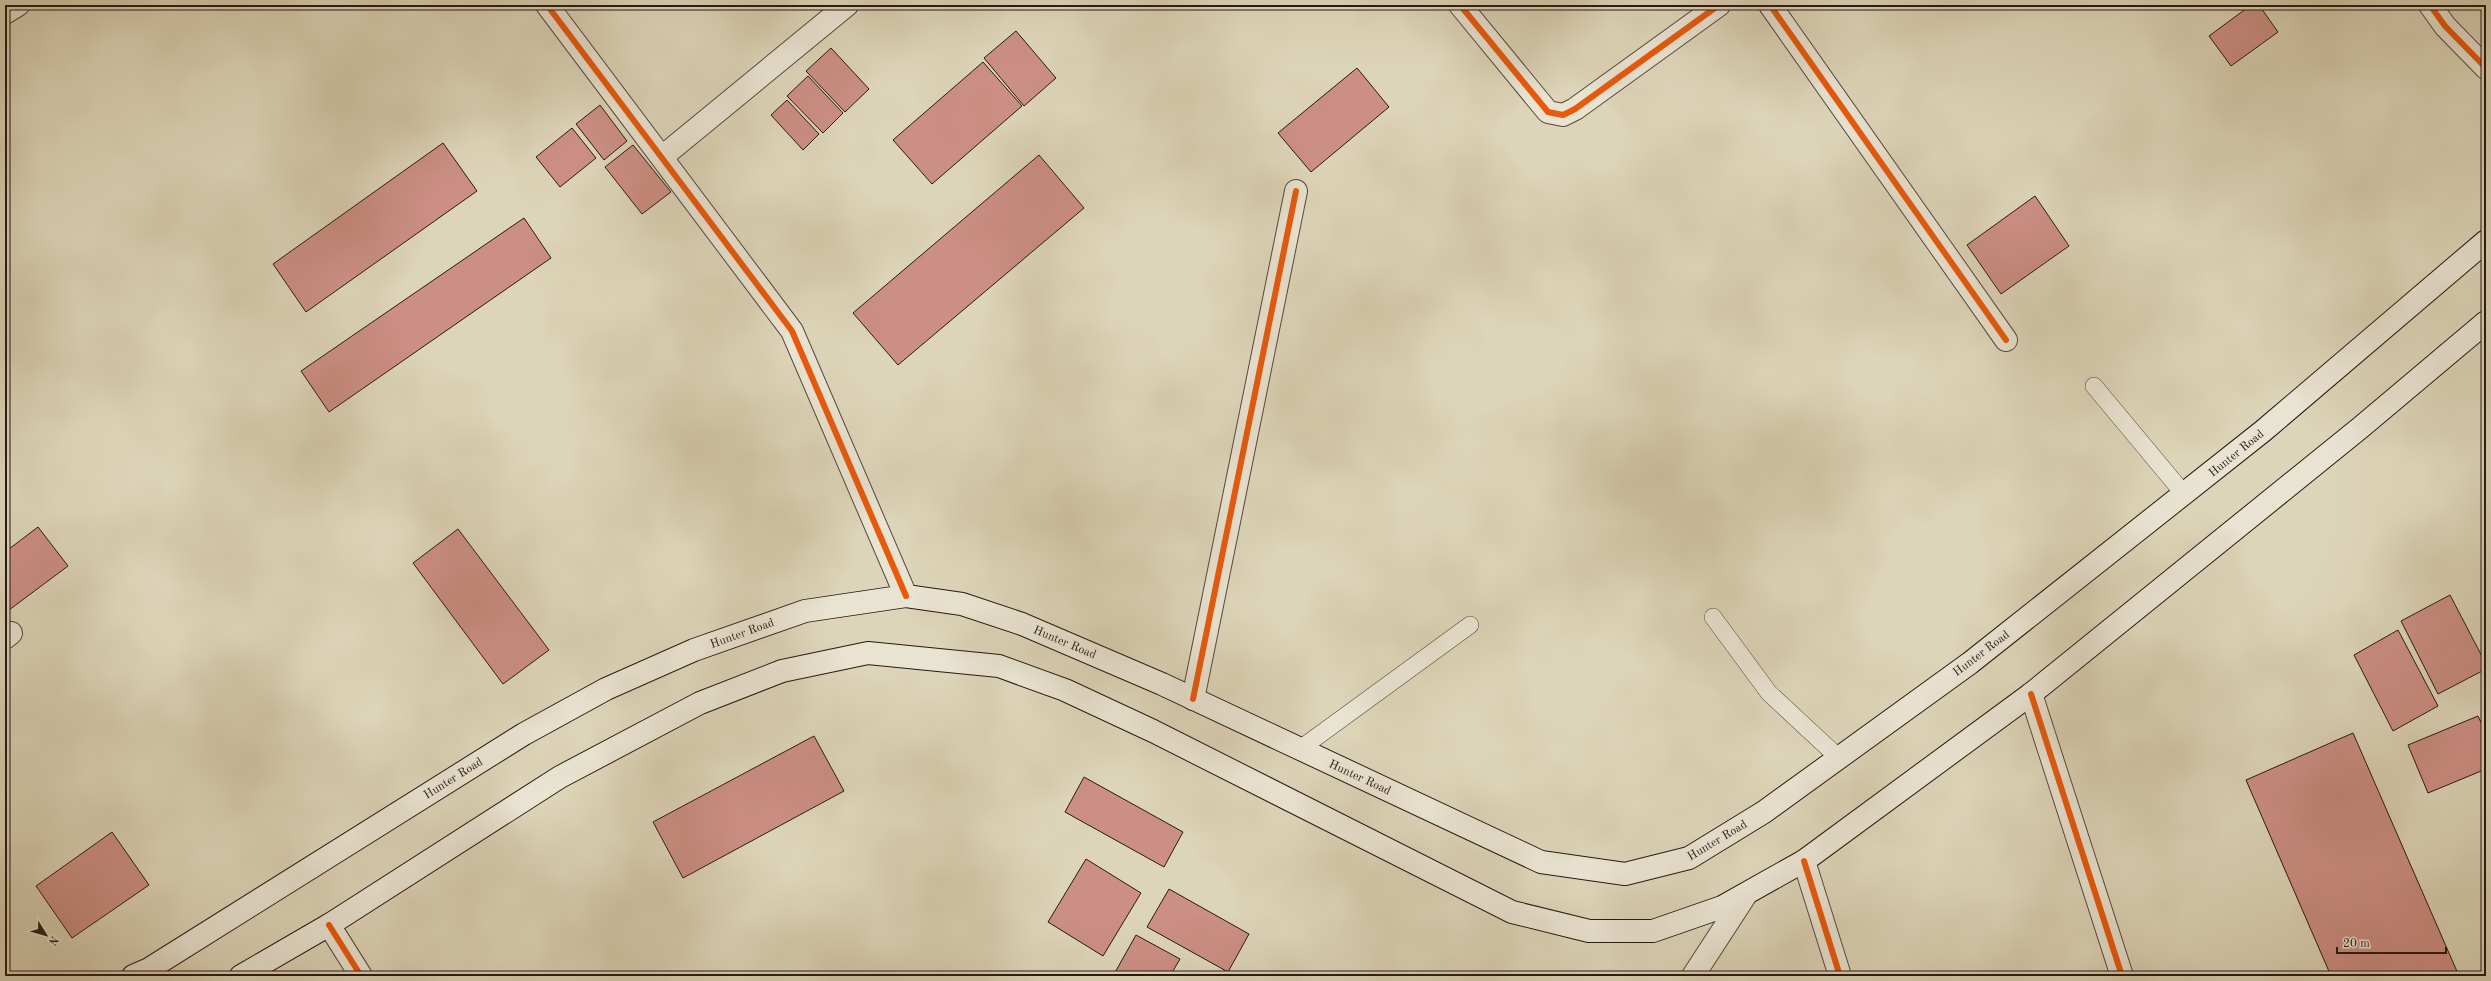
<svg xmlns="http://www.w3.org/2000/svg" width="2491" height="981" viewBox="0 0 2491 981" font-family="'Old Standard TT',serif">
  <rect width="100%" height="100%" fill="#ddd5b9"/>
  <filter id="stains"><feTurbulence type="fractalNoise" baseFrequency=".005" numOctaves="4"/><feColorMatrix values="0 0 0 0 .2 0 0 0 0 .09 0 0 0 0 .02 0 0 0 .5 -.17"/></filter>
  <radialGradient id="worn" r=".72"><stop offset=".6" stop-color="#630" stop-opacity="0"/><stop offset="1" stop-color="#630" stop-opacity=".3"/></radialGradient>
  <g fill="#cc8f85" stroke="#281913">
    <polygon points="2251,5 2259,5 2278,32 2231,66 2209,36"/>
    <polygon points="1016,31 1056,78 1024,106 984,58"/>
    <polygon points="831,48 869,89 845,112 806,71"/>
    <polygon points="983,62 1022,106 932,184 893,140"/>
    <polygon points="1357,68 1389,107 1311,172 1278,133"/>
    <polygon points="808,76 843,113 823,133 787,96"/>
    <polygon points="787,100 819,134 803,150 771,115"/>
    <polygon points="600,105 627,141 604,160 576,124"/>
    <polygon points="572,128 596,158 560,187 536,157"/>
    <polygon points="443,143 477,191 306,312 273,264"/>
    <polygon points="633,145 671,192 642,214 605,167"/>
    <polygon points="1039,155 1084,208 898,365 853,313"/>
    <polygon points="2035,196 2069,246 2001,294 1967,245"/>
    <polygon points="524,218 551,258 329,412 301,371"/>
    <polygon points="38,527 68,566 5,613 5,552"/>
    <polygon points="458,529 549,650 503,684 413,563"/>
    <polygon points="2450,595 2486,664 2486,669 2438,694 2401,621"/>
    <polygon points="2398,630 2438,706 2393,731 2354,655"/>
    <polygon points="2478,716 2486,733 2486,769 2428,793 2408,745"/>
    <polygon points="2353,733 2459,976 2331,976 2246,780"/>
    <polygon points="814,736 844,791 683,878 653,822"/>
    <polygon points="1084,777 1183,832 1164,867 1065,812"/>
    <polygon points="112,832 149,885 72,938 36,886"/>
    <polygon points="1086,859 1141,893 1103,956 1048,922"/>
    <polygon points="1169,889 1249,934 1228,972 1147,927"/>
    <polygon points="1136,935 1180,959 1170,976 1113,976"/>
  </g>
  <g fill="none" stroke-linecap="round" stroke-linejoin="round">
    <defs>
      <g id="lane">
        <polyline points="2094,386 2184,494"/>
        <polyline points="1713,617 1769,693 1839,758"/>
        <polyline points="1300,749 1470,625"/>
      </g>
      <g id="street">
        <polyline points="547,5 792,331 906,596"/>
        <polyline points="1460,5 1548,112 1563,115 1575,109 1719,5"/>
        <polyline points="1770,5 2006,340"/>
        <polyline points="2430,5 2445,26 2486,68"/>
        <polyline points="5,13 18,5"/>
        <polyline points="662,157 847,5"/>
        <polyline points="5,638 11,633"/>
        <polyline points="2031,694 2122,976"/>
        <polyline points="1193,699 1296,191"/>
        <polyline points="1804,861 1840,976"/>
        <polyline points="329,925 361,976"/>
        <polyline points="1693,976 1745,896"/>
      </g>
      <g id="secondary">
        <polyline points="133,976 149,969 524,734 606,689 694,650 805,611 906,596 962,604 1022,624 1162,684 1541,862 1625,874 1689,858 1764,812 1970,663 2263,431 2486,241"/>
        <polyline points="241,976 329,925 560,777 700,703 782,671 868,653 999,666 1065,690 1153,731 1512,912 1589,931 1653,931 1722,907 1804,861 2031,694 2360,428 2486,322"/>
      </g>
    </defs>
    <use href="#lane" stroke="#55483c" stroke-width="18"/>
    <use href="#street" stroke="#55483c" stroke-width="24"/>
    <use href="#secondary" stroke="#281913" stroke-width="24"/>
    <use href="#lane" stroke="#e9e4d2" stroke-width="17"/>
    <use href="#street" stroke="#e9e4d2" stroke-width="22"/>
    <use href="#secondary" stroke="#e9e4d2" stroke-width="22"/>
    <defs>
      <g id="cycleway">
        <polyline points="547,5 792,331 906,596"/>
        <polyline points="1460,5 1548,112 1563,115 1575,109 1719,5"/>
        <polyline points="1770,5 2006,340"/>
        <polyline points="2430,5 2445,26 2486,68"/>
        <polyline points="2031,694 2122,976"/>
        <polyline points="1193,699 1296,191"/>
        <polyline points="1804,861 1840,976"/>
        <polyline points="329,925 361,976"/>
      </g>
    </defs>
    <use href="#cycleway" stroke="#e9e4d2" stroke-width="8"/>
    <use href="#cycleway" stroke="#e8590c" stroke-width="6"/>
  </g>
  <g text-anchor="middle" stroke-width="3" stroke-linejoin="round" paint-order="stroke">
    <g font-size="12" fill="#281913" stroke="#e9e4d2">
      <text transform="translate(2236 453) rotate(-39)" y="4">Hunter Road</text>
      <text transform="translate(742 633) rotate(-20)" y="4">Hunter Road</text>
      <text transform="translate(1065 642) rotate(23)" y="4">Hunter Road</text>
      <text transform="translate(1981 653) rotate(-37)" y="4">Hunter Road</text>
      <text transform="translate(1360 777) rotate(25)" y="4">Hunter Road</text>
      <text transform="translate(453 778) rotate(-32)" y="4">Hunter Road</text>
      <text transform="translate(1717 840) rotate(-31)" y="4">Hunter Road</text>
    </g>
  </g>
  <rect width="2491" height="981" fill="none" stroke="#ddd5b9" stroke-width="20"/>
  <rect x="6" y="6" width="2479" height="969" fill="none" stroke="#281913" stroke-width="2"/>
  <rect x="10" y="10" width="2471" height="961" fill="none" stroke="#281913"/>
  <g transform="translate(46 935) rotate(127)" stroke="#e9e4d2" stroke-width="3" paint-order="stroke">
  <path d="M0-3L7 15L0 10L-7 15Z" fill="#281913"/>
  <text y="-6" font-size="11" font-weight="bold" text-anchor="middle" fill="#281913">N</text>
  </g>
  <path d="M2337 947v6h109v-6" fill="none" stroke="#281913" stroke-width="2"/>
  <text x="2343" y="947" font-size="12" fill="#281913" stroke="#e9e4d2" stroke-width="3" paint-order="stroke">20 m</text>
  <rect width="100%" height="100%" filter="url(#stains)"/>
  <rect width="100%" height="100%" fill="url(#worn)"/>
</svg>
